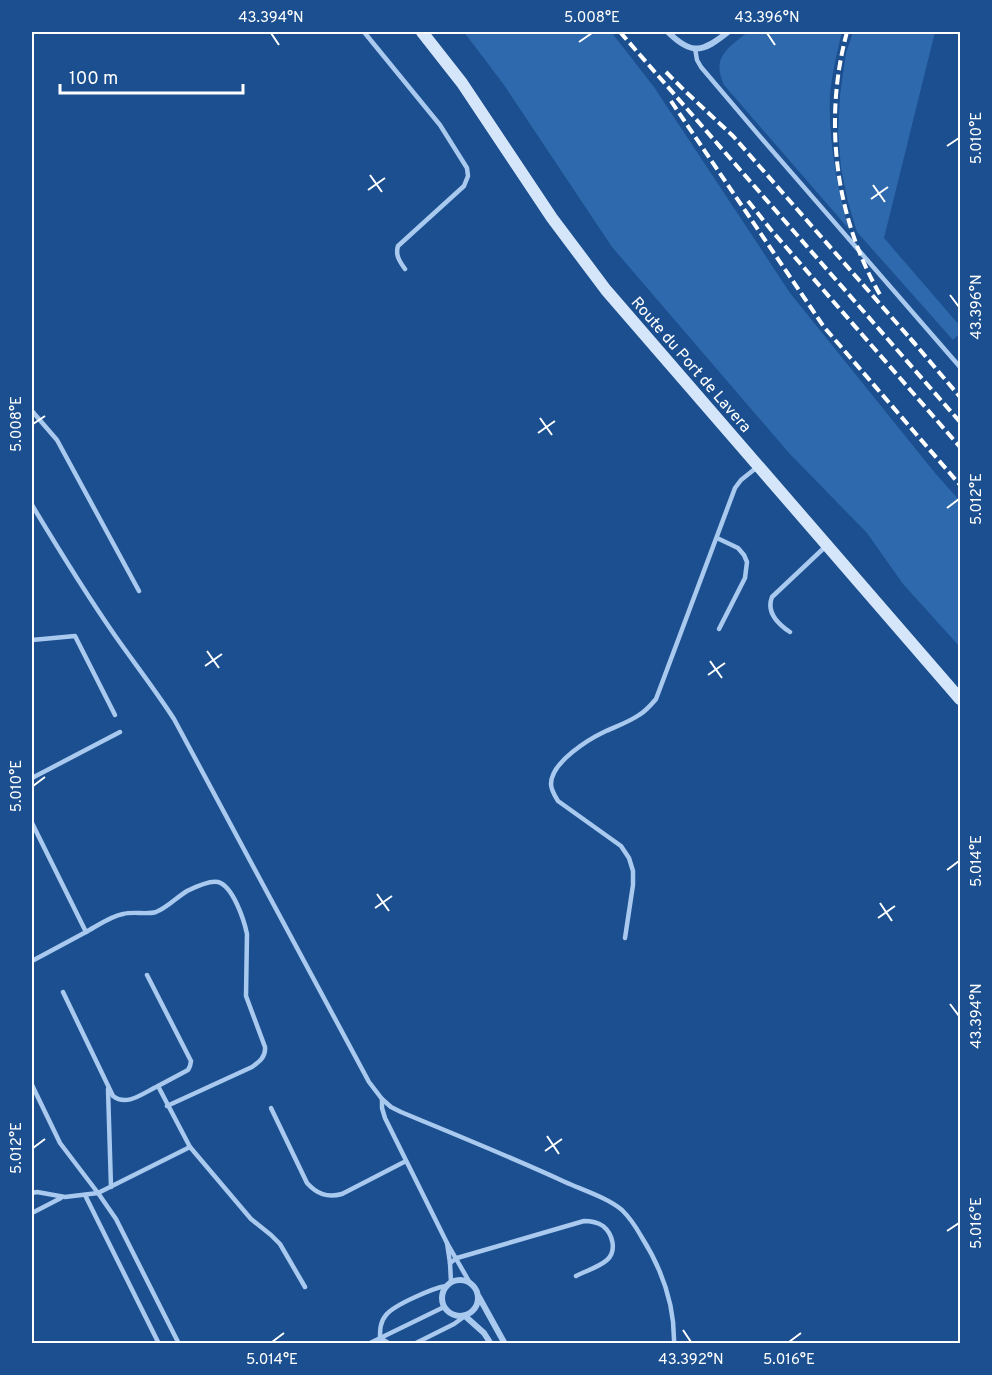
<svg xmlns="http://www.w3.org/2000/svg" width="992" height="1375" viewBox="0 0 992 1375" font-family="Overpass,sans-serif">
  <rect width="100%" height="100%" fill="#1b4f8f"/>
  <g fill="#2e69ad">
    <polygon points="464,32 612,33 654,87 790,293 935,473 960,501 960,647 903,584 867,533 789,453 612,247 504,85"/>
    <path d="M748 32H842C837 52 832 74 830 95 828 140 837 184 848 228L724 85C711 57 728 48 748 32Z"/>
    <polygon points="853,32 935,32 884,238 960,326 960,333 953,340 857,232 848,202 841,168 838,132 840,95 846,53"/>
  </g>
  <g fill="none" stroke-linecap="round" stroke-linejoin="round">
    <g stroke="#a9c9ee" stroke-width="4.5">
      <path d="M364 32 440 125 467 168 468 176 464 186 398 246C395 255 400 262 405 269"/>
      <polyline points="695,48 697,60 701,67 763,140 960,367"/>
      <polyline points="32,411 57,440 139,591"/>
      <path d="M32 505C59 550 86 594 116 637 135 664 156 691 174 719L369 1082 382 1099V1108L385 1118 447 1243"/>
      <polyline points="717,538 738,548 744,555 747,562 745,578 719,629"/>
      <path d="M790 632C778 624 766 612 772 597L825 547"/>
      <polyline points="32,640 75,636 115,715"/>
      <polyline points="32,778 120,732"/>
      <polyline points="32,823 86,932 32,961"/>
      <path d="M86 932C97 926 111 916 123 914 134 911 146 915 156 912 167 908 177 897 187 891 195 887 209 880 218 882 233 886 244 920 247 934L246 996 265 1047C266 1057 259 1062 252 1067L167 1106"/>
      <path d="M625 938 633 885V871L629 858 621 846 558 801C555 796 551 790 551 784 551 762 589 739 606 731 617 726 629 722 639 715 646 711 651 705 656 699L735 488 741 480 756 468"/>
      <polyline points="147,975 191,1061 190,1066 188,1070 158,1086"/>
      <path d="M63 992 113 1096C127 1107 143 1093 158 1086L190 1147"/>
      <polyline points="32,1085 60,1143 98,1193 116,1219 179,1344"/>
      <polyline points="108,1089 111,1187"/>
      <path d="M382 1099 391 1107 401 1112C456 1135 511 1157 565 1182 583 1190 608 1198 622 1210 630 1218 636 1227 641 1236 662 1269 675 1304 674 1344"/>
      <path d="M271 1108 307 1183C317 1194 327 1198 342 1194L406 1161"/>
      <polyline points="32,1193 37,1192 65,1197 98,1193 190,1147 251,1219 271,1235 280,1244 305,1287"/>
      <polyline points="85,1195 159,1344"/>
      <polyline points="32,1213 61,1198"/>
      <path d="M450 1263 457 1258 584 1221C590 1221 597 1222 603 1226 613 1234 617 1251 607 1260 599 1267 586 1271 576 1276"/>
      <polyline points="451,1282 450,1263 447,1243 470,1283"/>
      <polyline points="368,1344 444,1307"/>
      <path d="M390 1344 380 1338C380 1330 380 1322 386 1315 394 1305 433 1288 446 1286"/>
      <polyline points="414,1344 454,1324 465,1316"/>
    </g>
    <g stroke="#a9c9ee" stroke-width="6">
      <path d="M668 32C692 56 703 52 728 32"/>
      <circle cx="460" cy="1298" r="18"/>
      <polyline points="479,1297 505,1344"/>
      <polyline points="465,1316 484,1333 491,1344"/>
    </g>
    <polyline stroke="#d6e6fa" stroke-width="12" points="422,32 462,83 552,218 606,290 960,699"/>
    <g stroke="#fff" stroke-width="4" stroke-dasharray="10 4.5" stroke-linecap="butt">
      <polyline points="620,32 960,422"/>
      <path d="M847 32C823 120 835 219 882 298"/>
      <polyline points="666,72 686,92 733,136 915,344"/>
      <polyline points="671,101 824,327 960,485"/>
      <polyline points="748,201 772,231 960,447"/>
      <polyline points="910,338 960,397"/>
    </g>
  </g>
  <path fill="none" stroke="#fff" stroke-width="2" d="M271 33 279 45M767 33 775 45M579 42 592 33M947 146 959 138M370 175 382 192M873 185 885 202M368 190 385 178M871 199 888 187M950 295 959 307M540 418 552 435M33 424 45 416M538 433 555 421M947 508 959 499M207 651 219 668M710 661 722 678M205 666 222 654M708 675 725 663M33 786 45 777M947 870 959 861M377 894 389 911M880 903 892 921M375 908 392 896M878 918 895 906M950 1004 959 1016M547 1136 559 1154M33 1148 45 1139M545 1151 562 1139M947 1231 959 1223M683 1330 691 1342M272 1342 284 1333M789 1342 801 1333"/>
  <g text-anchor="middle" stroke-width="4.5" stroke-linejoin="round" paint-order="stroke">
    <g font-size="16" fill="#fff" stroke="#1b4f8f">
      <text transform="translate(692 364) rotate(49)" y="6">Route du Port de Lavera</text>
    </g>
  </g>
  <rect width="992" height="1375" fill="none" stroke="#1b4f8f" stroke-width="66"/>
  <path d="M60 84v9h183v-9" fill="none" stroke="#ffffff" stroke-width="3"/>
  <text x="69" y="84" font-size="18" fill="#ffffff" stroke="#1b4f8f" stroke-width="4.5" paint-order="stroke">100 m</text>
  <rect x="33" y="33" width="926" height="1309" fill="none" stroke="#fff" stroke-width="2"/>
  <g font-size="15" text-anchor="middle" fill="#fff">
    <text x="271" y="22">43.394°N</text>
    <text x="592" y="22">5.008°E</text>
    <text x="767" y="22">43.396°N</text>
    <text transform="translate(976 138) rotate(-90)" y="5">5.010°E</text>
    <text transform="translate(976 307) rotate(-90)" y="5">43.396°N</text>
    <text transform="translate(16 424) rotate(-90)" y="5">5.008°E</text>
    <text transform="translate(976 499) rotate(-90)" y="5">5.012°E</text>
    <text transform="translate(16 786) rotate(-90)" y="5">5.010°E</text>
    <text transform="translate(976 861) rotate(-90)" y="5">5.014°E</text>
    <text transform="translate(976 1016) rotate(-90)" y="5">43.394°N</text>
    <text transform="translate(16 1148) rotate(-90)" y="5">5.012°E</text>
    <text transform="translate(976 1223) rotate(-90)" y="5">5.016°E</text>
    <text x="272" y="1364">5.014°E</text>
    <text x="691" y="1364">43.392°N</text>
    <text x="789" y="1364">5.016°E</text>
  </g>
</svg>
